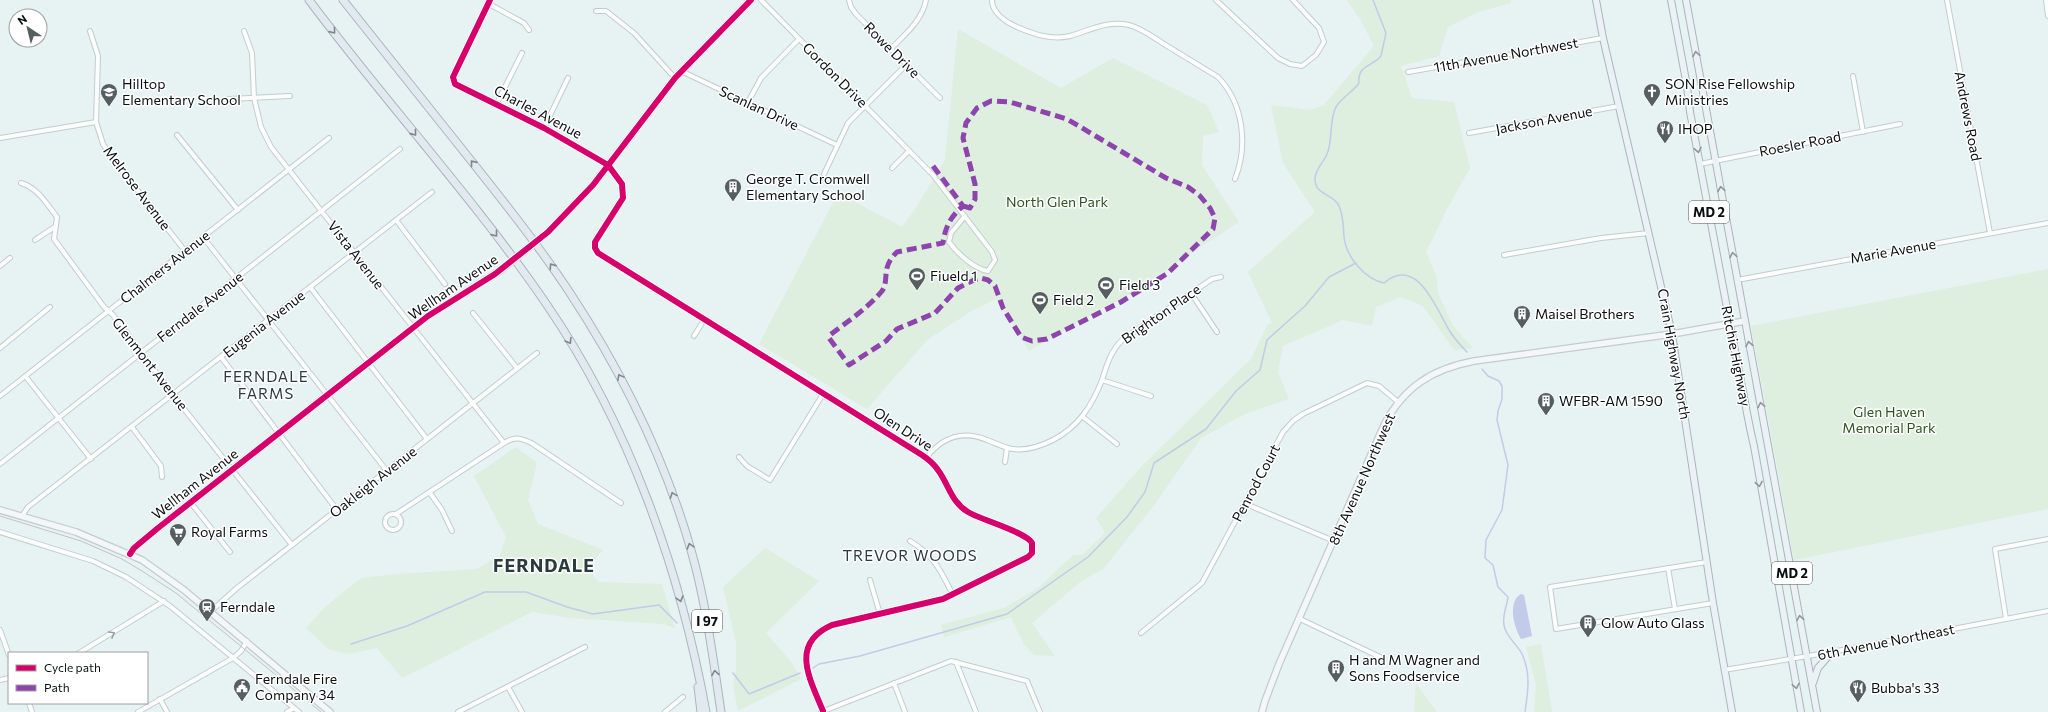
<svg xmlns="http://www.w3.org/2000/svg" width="2048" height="712" viewBox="0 0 2048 712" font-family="Commissioner,sans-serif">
  <rect width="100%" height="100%" fill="#e7f2f3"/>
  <g fill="#deeedf">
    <polygon points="1347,0 1511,0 1511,3 1478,12 1448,27 1439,56 1401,66 1412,98 1454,102 1470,168 1447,209 1426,252 1436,275 1438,293 1453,326 1473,348 1454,350 1423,306 1401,297 1376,307 1372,326 1343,320 1283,346 1278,372 1289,399 1245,414 1201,438 1155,504 1104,568 1080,582 1032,623 1055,656 1034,655 1023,643 1011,617 944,637 941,625 1004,608 1038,588 1073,555 1082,555 1105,533 1096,518 1141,467 1251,359 1268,324 1272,323 1248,272 1315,212 1283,163 1271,105 1311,110 1324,105 1374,46 1360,19"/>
    <polygon points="958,29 1061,88 1113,58 1207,105 1219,132 1203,136 1202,165 1239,222 1146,283 1146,286 1103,308 1029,351 996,299 970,312 927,340 867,409 759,344 838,193 902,227 914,211 945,160"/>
    <polygon points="2048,269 2048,509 1794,560 1751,326"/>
    <polygon points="516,447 537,463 528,500 538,524 603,550 588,568 598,582 662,584 675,629 665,624 571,618 532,612 402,678 377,648 349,654 328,649 306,628 325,607 361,578 398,574 477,569 500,555 506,537 474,476"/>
    <polygon points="765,548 819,581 766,633 792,663 801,679 738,711 733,686 736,670 736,642 723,587"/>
    <polygon points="1541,644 1552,712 1534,712 1536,685 1526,647"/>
    <polygon points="1416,683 1437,712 1414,712"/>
  </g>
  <path fill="#c2cbe8" d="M1521 594 1524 595 1532 636 1521 639C1514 628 1507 602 1521 594Z"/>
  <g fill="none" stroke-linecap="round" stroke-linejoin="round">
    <g stroke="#c2cbe8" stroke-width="1.5">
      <path d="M1373 0 1386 33 1381 56C1372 67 1357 65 1359 83 1353 92 1342 97 1336 107 1329 119 1333 141 1327 154 1324 162 1315 169 1315 179 1315 195 1331 193 1338 204 1344 214 1343 227 1344 237 1346 257 1365 279 1384 283 1417 255 1436 308 1449 330 1454 338 1460 345 1467 352"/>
      <path d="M1482 369 1488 376 1499 381 1502 386V399L1498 411 1497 420 1508 465 1502 510 1486 540 1485 558 1493 565 1498 587 1508 597C1507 606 1502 616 1504 625 1505 636 1517 644 1522 654 1531 673 1528 692 1525 712"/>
      <polyline points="351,644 407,626 485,592 526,592 567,607 593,614 659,605 677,623"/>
      <polyline points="813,668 819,664 860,656 1007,614 1088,557 1127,517 1145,492 1154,463 1206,429 1236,391 1260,370 1267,340 1305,306 1329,277 1356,263"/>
      <polyline points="733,673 749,694 800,673"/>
    </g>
    <defs>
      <g id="street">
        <path d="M490 0 453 77 455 84 544 128 608 165 622 184 623 198 595 242V248L598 253 922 455C928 459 934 464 938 470 949 485 951 502 968 512 981 520 1026 532 1032 543V553L1028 557 943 599 832 625C789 644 810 679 823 711"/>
        <path d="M761 0 933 175 992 252 995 260 988 271C974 269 957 253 949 242L951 233 965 216"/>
        <polyline points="849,0 851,7 856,14 940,98"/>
        <path d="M992 0C992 10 1001 18 1009 23 1028 33 1049 41 1070 36 1091 30 1107 20 1129 25 1141 28 1153 37 1164 44 1182 55 1200 66 1218 77 1244 104 1248 146 1235 179"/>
        <polyline points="1216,0 1278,58 1290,64 1302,66 1316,55 1324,42 1319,28 1293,0"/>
        <polyline points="1947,0 1990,233"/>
        <polyline points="2046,0 2048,16"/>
        <polyline points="489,4 524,23 529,30"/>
        <polyline points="596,11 606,11 634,33 675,78"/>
        <polyline points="244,31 252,53 254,98 261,127 271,147 504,443"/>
        <path d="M891 49C905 34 922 21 926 0"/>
        <polyline points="681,71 837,145"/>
        <polyline points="1408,72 1603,38"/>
        <polyline points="1853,76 1863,132"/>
        <polyline points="229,99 290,96"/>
        <polyline points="497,103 522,53"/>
        <polyline points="747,104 761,78 799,39"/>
        <polyline points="96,122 103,144 110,155 185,251"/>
        <polyline points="544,128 568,78"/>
        <polyline points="1469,133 1619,106"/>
        <polyline points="177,135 238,210"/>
        <polyline points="0,138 96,122 98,56 90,31"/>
        <polyline points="1700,164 1900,124"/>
        <polyline points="892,168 909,151"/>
        <polyline points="824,174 848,123 906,65"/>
        <path d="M21 183C38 188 46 203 57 217L54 239 104 307 113 315 173 395 292 545"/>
        <polyline points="396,220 445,284"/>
        <polyline points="203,237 387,471"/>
        <polyline points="35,240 56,226"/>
        <polyline points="1504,255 1601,238 1649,233"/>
        <polyline points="0,266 10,258"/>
        <polyline points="1737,280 2048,223"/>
        <polyline points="310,287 427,439"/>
        <polyline points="1191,293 1217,332"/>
        <polyline points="473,313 517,368"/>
        <polyline points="694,336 704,320"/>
        <polyline points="0,348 50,307"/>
        <polyline points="221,357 337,510"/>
        <polyline points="26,377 91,459"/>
        <polyline points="1102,380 1151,396"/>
        <polyline points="0,396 329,138"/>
        <polyline points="1083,417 1117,444"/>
        <polyline points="132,427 161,466 162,477"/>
        <polyline points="739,457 747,466 770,480 823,394"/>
        <path d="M926 458C942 437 963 430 987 440 996 443 1004 448 1013 449 1027 451 1041 446 1053 440 1078 427 1092 406 1102 380 1107 365 1110 352 1122 340L1212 279 1221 277"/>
        <polyline points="1005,462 1007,448"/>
        <polyline points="0,464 400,149"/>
        <polyline points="430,493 442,510 452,531"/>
        <polyline points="191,503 230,552"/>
        <polyline points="1246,504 1334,541"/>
        <path d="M396 514 504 443C515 436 522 438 533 444L621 503"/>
        <circle cx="393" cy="522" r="8"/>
        <polyline points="22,516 28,507 432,192"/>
        <polyline points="0,532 93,561 126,577 170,606 299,712"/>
        <path d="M910 541C935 556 940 570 953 595"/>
        <polyline points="1707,562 1550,587 1556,629 1713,603"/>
        <polyline points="1668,568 1675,609"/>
        <polyline points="870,580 880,614"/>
        <polyline points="210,612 237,588 537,353"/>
        <polyline points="1300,619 1380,657"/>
        <polyline points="2006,619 1995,549 2048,539"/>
        <polyline points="0,630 9,655"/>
        <polyline points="1141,633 1202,583 1283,432 1294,420 1303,414 1367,383 1379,386 1398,402"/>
        <polyline points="79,653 164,601"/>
        <polyline points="956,662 976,712"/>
        <polyline points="1724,670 1832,652 2048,611"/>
        <polyline points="0,680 9,678"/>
        <polyline points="894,683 905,712"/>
        <polyline points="508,687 522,712"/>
        <polyline points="160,699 167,712"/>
        <polyline points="29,703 32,712"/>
        <polyline points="138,712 233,658 241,651 247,641"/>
        <polyline points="287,712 294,708"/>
        <polyline points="458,712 585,647"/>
        <polyline points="665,712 683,697"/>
        <polyline points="821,712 951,661 1027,681 1040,712"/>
      </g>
      <g id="secondary">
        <polyline points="548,232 593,185 675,78 751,0"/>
        <polyline points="0,510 76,532 142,560 184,590 330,712"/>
        <polyline points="130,554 134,548 158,528 428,316 501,270"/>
        <path d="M1262 712 1265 701 1279 664 1384 425C1404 387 1432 369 1474 361L1672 334 1745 321"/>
      </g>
      <g id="primary">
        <polyline points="1596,0 1603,38 1672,334 1713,603 1732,712"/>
        <path d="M1671 0 1687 86 1690 112 1737 361C1743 389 1747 417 1754 446L1801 712"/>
        <polyline points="1686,0 1817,712"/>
        <polyline points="1813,683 1818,668 1832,652"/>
      </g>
      <g id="highway">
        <path d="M309 0C386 103 474 198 547 305 629 425 680 569 706 712"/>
        <path d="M343 0C385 53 427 105 469 158 504 202 539 246 570 293 622 372 665 459 691 550 706 602 713 658 721 712"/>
        <polyline points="698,687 701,712"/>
      </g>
    </defs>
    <use href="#street" stroke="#c4cccd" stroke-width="6"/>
    <use href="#secondary" stroke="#c4cccd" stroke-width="8"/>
    <use href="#primary" stroke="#a9b6bc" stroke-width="8"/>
    <use href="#highway" stroke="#a9b6bc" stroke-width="9"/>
    <use href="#street" stroke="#fbfdfd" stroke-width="4"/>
    <use href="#secondary" stroke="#f4f7f9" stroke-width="5.5"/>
    <use href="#primary" stroke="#ecf1f5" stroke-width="6"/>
    <use href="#highway" stroke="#e2eaef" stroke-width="7"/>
    <polyline stroke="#c1c3c3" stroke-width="1" points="0,516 81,541 122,559 142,571 176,593 321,712"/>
    <defs>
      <polyline id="secondary-bridge" points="501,270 548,232"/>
    </defs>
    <use href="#secondary-bridge" stroke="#c4cccd" stroke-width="8" stroke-linecap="butt"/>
    <use href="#secondary-bridge" stroke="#f4f7f9" stroke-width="5.5"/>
    <path stroke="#8e44ad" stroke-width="5" stroke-dasharray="10 5" stroke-linecap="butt" d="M933 166 963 206C951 216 945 227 943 243L897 252C880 268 890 279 882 291 868 308 847 322 830 335L829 338 849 365 886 341 897 329 935 313 958 288 974 280 981 278 988 280 995 286 1003 308 1021 337 1032 341 1047 339 1121 302 1168 273 1213 229 1215 218 1210 208 1200 196 1188 187 1166 178 1067 119 1010 102 991 101 977 108 966 123 963 138 975 184V199L970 208 963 206"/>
    <defs>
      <g id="cycleway">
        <path d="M490 0 453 77 455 84 544 128 608 165 622 184 623 198 595 242V248L598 253 922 455C928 459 934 464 938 470 949 485 951 502 968 512 981 520 1026 532 1032 543V553L1028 557 943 599 832 625C789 644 810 679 823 711"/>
        <polyline points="130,554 134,548 158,528 428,316 495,274 548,232 593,185 675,78 751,0"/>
      </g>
    </defs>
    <use href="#cycleway" stroke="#fff" stroke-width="8"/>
    <use href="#cycleway" stroke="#d6006c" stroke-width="6"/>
  </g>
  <defs><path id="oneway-chevron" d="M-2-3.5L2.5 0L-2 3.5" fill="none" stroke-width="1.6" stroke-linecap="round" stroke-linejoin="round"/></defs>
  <g stroke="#80878a">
    <use href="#oneway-chevron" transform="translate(333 31) rotate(51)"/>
    <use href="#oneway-chevron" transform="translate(414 133) rotate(51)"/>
    <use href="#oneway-chevron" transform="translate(473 163) rotate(-129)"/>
    <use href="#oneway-chevron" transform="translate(495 234) rotate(51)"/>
    <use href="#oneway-chevron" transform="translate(552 266) rotate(-125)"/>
    <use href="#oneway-chevron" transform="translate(569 341) rotate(59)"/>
    <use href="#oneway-chevron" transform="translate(620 377) rotate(-118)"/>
    <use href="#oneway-chevron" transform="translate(673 495) rotate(-111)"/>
    <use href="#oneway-chevron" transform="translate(690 546) rotate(-107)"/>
    <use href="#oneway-chevron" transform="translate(680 599) rotate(74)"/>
    <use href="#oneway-chevron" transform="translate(715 673) rotate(-99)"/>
  </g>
  <g stroke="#919799">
    <use href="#oneway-chevron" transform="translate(1696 54) rotate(-100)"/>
    <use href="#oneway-chevron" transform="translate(1698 150) rotate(79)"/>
    <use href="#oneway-chevron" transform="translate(1721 189) rotate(-100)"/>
    <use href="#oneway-chevron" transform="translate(1733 255) rotate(-101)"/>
    <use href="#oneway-chevron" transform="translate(1749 344) rotate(-101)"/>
    <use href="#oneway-chevron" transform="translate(1761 405) rotate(-101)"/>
    <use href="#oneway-chevron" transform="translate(1759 484) rotate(80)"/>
    <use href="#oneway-chevron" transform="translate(1800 618) rotate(-100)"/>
    <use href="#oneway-chevron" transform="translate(1796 686) rotate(79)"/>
  </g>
  <use stroke="#9a9e9e" href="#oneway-chevron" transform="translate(112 634) rotate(-30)"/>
  <defs>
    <symbol id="school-pin" viewBox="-11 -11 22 30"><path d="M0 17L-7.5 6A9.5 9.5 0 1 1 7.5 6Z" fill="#565e5f" stroke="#fff"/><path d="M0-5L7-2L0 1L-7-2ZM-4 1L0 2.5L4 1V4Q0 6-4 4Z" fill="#fff"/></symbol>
    <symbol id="church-pin" viewBox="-11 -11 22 30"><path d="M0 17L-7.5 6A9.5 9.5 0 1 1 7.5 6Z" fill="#565e5f" stroke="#fff"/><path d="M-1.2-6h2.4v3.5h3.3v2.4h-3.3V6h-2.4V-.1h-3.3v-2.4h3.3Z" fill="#fff"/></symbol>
    <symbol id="restaurant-pin" viewBox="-11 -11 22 30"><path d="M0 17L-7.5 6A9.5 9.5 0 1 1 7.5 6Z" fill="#565e5f" stroke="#fff"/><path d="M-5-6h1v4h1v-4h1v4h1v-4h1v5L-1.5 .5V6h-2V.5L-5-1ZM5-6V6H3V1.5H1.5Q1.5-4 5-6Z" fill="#fff"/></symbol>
    <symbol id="building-pin" viewBox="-11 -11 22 30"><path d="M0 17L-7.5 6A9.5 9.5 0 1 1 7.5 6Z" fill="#565e5f" stroke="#fff"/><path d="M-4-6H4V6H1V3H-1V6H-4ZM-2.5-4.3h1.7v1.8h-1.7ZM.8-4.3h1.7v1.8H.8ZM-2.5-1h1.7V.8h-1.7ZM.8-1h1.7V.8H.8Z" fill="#fff"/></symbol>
    <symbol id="stadium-pin" viewBox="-11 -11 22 30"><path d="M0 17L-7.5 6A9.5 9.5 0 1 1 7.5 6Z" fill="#565e5f" stroke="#fff"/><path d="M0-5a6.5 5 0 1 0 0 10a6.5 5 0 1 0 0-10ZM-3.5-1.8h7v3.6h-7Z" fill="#fff"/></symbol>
    <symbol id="supermarket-pin" viewBox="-11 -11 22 30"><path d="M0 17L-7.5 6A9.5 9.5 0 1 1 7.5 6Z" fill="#565e5f" stroke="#fff"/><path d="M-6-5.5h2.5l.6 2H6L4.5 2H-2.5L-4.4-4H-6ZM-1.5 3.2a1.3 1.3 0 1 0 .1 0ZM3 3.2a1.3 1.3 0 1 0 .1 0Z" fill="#fff"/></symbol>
    <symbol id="station-pin" viewBox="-11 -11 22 30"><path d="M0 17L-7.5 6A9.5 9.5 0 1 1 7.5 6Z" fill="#565e5f" stroke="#fff"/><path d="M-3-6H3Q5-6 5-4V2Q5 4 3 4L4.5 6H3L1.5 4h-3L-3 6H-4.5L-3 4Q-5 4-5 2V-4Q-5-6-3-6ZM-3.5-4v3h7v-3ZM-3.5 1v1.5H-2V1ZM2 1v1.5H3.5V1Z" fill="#fff"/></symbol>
    <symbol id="civic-pin" viewBox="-11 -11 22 30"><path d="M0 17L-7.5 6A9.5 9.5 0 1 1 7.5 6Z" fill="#565e5f" stroke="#fff"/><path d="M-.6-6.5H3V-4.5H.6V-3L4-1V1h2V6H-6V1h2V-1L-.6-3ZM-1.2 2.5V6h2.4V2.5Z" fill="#fff"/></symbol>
  </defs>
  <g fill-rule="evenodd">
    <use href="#school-pin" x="99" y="82" width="20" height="27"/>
    <use href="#church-pin" x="1642" y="82" width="20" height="27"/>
    <use href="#restaurant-pin" x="1655" y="119" width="20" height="27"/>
    <use href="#building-pin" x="723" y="177" width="20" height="27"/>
    <use href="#stadium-pin" x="907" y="266" width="20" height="27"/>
    <use href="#stadium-pin" x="1096" y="275" width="20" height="27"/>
    <use href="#stadium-pin" x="1030" y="290" width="20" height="27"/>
    <use href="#building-pin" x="1512" y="304" width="20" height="27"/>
    <use href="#building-pin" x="1536" y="391" width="20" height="27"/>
    <use href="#supermarket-pin" x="168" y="522" width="20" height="27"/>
    <use href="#station-pin" x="197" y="597" width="20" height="27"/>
    <use href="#building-pin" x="1578" y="613" width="20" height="27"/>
    <use href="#building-pin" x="1326" y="658" width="20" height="27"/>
    <use href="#civic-pin" x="232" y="677" width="20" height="27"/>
    <use href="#restaurant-pin" x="1848" y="678" width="20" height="27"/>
  </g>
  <g text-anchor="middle" stroke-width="3" stroke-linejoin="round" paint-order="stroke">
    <g fill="#fff" stroke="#525757" stroke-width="1">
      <rect x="1689" y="201" width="40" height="22" rx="3"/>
      <rect x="1772" y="562" width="40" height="22" rx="3"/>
      <rect x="692" y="610" width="30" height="22" rx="3"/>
    </g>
    <g font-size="13" font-weight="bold" fill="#080f0f">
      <text x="1709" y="217">MD 2</text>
      <text x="1792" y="578">MD 2</text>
      <text x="707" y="626">I 97</text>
    </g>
    <g font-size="14" fill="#080f0f" stroke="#fff">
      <text transform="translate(892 50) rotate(45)" y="5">Rowe Drive</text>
      <text transform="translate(1506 55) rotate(-10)" y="5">11th Avenue Northwest</text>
      <text transform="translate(835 75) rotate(45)" y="5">Gordon Drive</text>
      <text transform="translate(759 108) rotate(25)" y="5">Scanlan Drive</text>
      <text transform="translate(538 112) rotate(28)" y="5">Charles Avenue</text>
      <text transform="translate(1968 116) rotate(79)" y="5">Andrews Road</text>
      <text transform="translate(1544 120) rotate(-11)" y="5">Jackson Avenue</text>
      <text transform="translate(1800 144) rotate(-11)" y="5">Roesler Road</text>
      <text transform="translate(137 188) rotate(53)" y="5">Melrose Avenue</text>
      <text transform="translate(1893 251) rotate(-10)" y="5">Marie Avenue</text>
      <text transform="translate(356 255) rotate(52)" y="5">Vista Avenue</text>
      <text transform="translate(165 267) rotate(-38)" y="5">Chalmers Avenue</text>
      <text transform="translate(453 287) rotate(-34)" y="5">Wellham Avenue</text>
      <text transform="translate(200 307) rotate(-38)" y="5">Ferndale Avenue</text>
      <text transform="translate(1161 314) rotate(-35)" y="5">Brighton Place</text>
      <text transform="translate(264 324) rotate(-38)" y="5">Eugenia Avenue</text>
      <text transform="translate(1674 354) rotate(80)" y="5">Crain Highway North</text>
      <text transform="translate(1736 356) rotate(79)" y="5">Ritchie Highway</text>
      <text transform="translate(150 364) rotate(52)" y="5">Glenmont Avenue</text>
      <text transform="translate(903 429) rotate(33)" y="5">Olen Drive</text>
      <text transform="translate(1362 479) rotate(-66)" y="5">8th Avenue Northwest</text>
      <text transform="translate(373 482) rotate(-38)" y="5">Oakleigh Avenue</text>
      <text transform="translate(1256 483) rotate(-62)" y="5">Penrod Court</text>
      <text transform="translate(195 484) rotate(-38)" y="5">Wellham Avenue</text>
      <text transform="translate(1886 642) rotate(-11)" y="5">6th Avenue Northeast</text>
    </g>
    <g font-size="14" fill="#080f0f" stroke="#fff" text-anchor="start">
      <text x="122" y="89">Hilltop<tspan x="122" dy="16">Elementary School</tspan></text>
      <text x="1665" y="89">SON Rise Fellowship<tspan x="1665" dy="16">Ministries</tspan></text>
      <text x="1678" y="134">IHOP</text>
      <text x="746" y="184">George T. Cromwell<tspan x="746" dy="16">Elementary School</tspan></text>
      <text x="930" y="281">Fiueld 1</text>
      <text x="1119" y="290">Field 3</text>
      <text x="1053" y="305">Field 2</text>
      <text x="1535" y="319">Maisel Brothers</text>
      <text x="1559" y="406">WFBR-AM 1590</text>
      <text x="191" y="537">Royal Farms</text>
      <text x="220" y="612">Ferndale</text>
      <text x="1601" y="628">Glow Auto Glass</text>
      <text x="1349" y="665">H and M Wagner and<tspan x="1349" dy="16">Sons Foodservice</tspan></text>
      <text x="255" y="684">Ferndale Fire<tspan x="255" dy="16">Company 34</tspan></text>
      <text x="1871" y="693">Bubba's 33</text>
    </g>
    <g font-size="14" fill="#2d531f" stroke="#fff">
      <text x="1057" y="207">North Glen Park</text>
      <text x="1889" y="417">Glen Haven<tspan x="1889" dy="16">Memorial Park</tspan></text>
    </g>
    <g font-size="15" letter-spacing="1" fill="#2b3a3c" stroke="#fff">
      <text x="266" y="382">FERNDALE<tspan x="266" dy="17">FARMS</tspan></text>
      <text x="910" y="561">TREVOR WOODS</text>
    </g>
    <g font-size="18" font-weight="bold" letter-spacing="1" fill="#2b3a3c" stroke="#fff">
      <text x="544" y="572">FERNDALE</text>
    </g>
  </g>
  <rect x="8" y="652" width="140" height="52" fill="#ffffff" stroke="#9c9f9f"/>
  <rect x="16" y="665" width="20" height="6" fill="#d6006c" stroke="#9c9f9f"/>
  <text x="44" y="672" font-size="12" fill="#080f0f">Cycle path</text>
  <rect x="16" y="685" width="20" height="6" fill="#8e44ad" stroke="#9c9f9f"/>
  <text x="44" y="692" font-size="12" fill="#080f0f">Path</text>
  <g transform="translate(28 28) rotate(325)"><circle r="19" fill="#ffffff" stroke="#9c9f9f"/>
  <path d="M0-3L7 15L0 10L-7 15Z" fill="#565e5f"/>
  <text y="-6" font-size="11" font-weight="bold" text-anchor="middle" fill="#080f0f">N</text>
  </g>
</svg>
